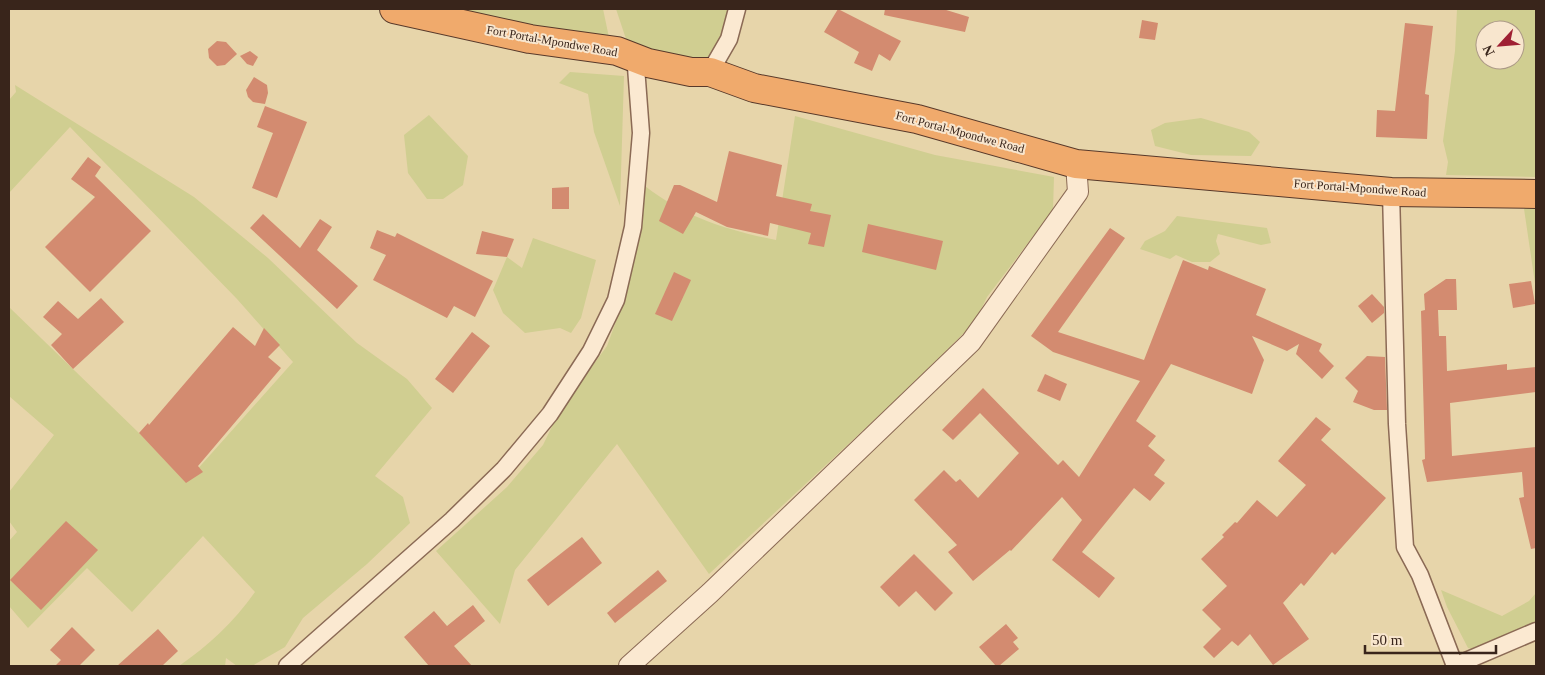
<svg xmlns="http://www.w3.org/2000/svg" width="1545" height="675" viewBox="0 0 1545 675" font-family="'Times New Roman',serif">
  <rect width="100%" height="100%" fill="#f1dabd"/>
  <path fill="#e7d5aa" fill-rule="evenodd" d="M9 9H1536V666H9ZM1485 30H1515V60H1485Z"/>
  <g fill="#d0ce91" fill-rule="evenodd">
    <polygon points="435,9 603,9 611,47"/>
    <polygon points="616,9 736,9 722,62 631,54"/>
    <path d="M1457 9H1536V177L1446 175 1448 162 1443 141 1455 51ZM1485 30H1515V60H1485Z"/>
    <polygon points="570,72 624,76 620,206 594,132 588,94 559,83"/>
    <path d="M15 85 194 197 268 258 357 343 407 379 432 408 375 476 403 497 410 523 367 564 303 618 285 647 252 666H237L226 658 225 666H179C209 645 233 623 255 592L203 536 132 612 87 568 28 628 9 606V541L17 532 9 521V492L54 435 9 396V307L139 433 186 482 293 362 237 299 70 127 9 193V100L16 92Z"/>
    <polygon points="429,115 468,156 463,185 443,199 427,199 408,173 404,135"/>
    <path d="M795 116 935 155 1054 177 1053 210 987 297 975 322 901 395 709 574 617 444 515 570 500 624 436 551 507 487 543 445 560 410 607 346 626 294 645 186C685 217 726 230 776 240Z"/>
    <polygon points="1201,118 1249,132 1260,142 1251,156 1191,155 1155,146 1151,130 1165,123"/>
    <polygon points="1523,202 1536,203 1536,290"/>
    <polygon points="1177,216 1267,228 1271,243 1261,245 1218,234 1216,241 1220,254 1210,262 1192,262 1176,255 1170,259 1140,249 1145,241 1165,231"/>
    <polygon points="533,238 596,260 581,318 571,333 560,328 525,333 503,313 493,290 507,257 522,268"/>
    <polygon points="1441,590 1502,616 1529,601 1536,593 1536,634 1487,652 1468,648 1447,607"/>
  </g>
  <g fill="#d38b70">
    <polygon points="838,9 901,41 890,61 879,54 872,71 854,63 859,52 824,32"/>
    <polygon points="885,9 943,9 969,17 965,32 884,15"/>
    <polygon points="1142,20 1158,23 1155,40 1139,38"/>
    <polygon points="1405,23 1433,26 1425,94 1429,95 1427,139 1376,137 1377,110 1395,111"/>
    <polygon points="217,41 226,42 237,54 225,65 217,66 209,58 208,49"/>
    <polygon points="250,51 258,57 253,66 247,64 240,56"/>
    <polygon points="254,77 267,85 268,93 265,104 253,102 248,97 246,90"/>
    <polygon points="265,106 307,122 277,198 252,188 273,133 257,127"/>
    <polygon points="729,151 782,165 776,196 812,204 810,211 831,215 824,247 808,244 811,233 770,223 768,236 727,227 696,212 683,234 659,221 674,185 680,185 717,202"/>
    <polygon points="88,157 101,167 95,176 151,231 90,292 45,247 95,197 71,179"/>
    <polygon points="569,187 569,209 552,209 552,188"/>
    <polygon points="263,214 300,248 320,219 332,227 317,250 358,286 337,309 250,228"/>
    <polygon points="868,224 943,241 936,270 862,252"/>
    <polygon points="1110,228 1125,238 1058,332 1144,360 1183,260 1208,270 1209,266 1266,289 1256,315 1322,344 1319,351 1334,366 1322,379 1296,354 1299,344 1287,351 1252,336 1264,360 1252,394 1171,364 1136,421 1156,436 1148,446 1165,460 1154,475 1165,483 1150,501 1134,488 1082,552 1115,578 1099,598 1052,560 1082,520 1062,497 1011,551 1010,550 973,581 948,552 957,545 914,500 944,470 956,482 960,479 978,498 1019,453 980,413 953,440 942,430 983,388 1058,465 1063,460 1079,477 1140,381 1053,352 1031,336"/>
    <polygon points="377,230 395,237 397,233 493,281 475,317 454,306 447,318 373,280 386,255 370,248"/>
    <polygon points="482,231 514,239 507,257 476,254"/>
    <polygon points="674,272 691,280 672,321 655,314"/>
    <polygon points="1446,279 1456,279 1457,310 1438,310 1439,336 1446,336 1447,371 1507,364 1507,370 1536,367 1536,392 1450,403 1452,456 1536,447 1536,548 1531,549 1519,498 1524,497 1522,472 1427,482 1422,460 1425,459 1421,311 1425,310 1424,294"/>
    <polygon points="1531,281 1535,304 1513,308 1509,284"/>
    <polygon points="1372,294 1384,307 1384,313 1372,323 1358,306"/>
    <polygon points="101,298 124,322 73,369 51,345 62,334 43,317 58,301 78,319"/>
    <polygon points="233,327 255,346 264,328 280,345 268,357 281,368 198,466 203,472 186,483 139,433 148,423 149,425"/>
    <polygon points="472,332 490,346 453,393 435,379"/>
    <polygon points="1367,356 1385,357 1387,410 1374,410 1353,402 1358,391 1345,378"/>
    <polygon points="1045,374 1067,384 1060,401 1037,391"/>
    <polygon points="1316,417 1331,429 1321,440 1386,498 1335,555 1332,552 1304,586 1301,583 1283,603 1309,639 1273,665 1250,634 1238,646 1232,641 1214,658 1203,647 1221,629 1202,610 1227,586 1201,559 1224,537 1222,535 1235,522 1237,523 1257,500 1277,517 1306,485 1278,461"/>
    <polygon points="66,521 98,550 41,610 10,580"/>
    <polygon points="582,537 602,563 548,606 527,580"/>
    <polygon points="914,554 953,593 935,611 916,591 899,607 880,587"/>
    <polygon points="658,570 667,581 615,623 607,613"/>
    <polygon points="473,605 485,621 454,646 472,666 429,666 404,637 434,611 447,626"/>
    <polygon points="1006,624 1018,638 1013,642 1019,649 999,666 996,666 979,647"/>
    <polygon points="72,627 95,650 79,666 55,666 61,660 50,650"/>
    <polygon points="158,629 178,651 162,666 117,666"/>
  </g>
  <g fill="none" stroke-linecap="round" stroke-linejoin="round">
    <defs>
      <g id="minor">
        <polyline points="710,72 729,39 737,9"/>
        <polyline points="1391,192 1397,424 1405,547 1420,575 1455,666"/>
        <polyline points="287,666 452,520 504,469 550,414 591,351 616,300 633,227 641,133 636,67 628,54"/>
        <polyline points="1454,666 1536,631"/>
      </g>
      <polyline id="tertiary" points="629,666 710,593 971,342 1078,192 1076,164"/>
      <polyline id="trunk" points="394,9 530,39 617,51 648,63 691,72 710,72 754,88 917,119 1076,164 1391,192 1536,194"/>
    </defs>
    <use href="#minor" stroke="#8b6a55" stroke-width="19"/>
    <use href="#tertiary" stroke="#8b6a55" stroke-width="22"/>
    <use href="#trunk" stroke="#58392a" stroke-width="30"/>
    <use href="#minor" stroke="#fbe9d1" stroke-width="16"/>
    <use href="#tertiary" stroke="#fbe9d1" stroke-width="20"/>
    <use href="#trunk" stroke="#f0aa6c" stroke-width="28"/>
  </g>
  <g text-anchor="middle" stroke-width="4" stroke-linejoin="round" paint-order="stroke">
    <g font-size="12" fill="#39251b" stroke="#f8e6ce">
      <text transform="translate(552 41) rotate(10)" y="4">Fort Portal-Mpondwe Road</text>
      <text transform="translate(960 132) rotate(15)" y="4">Fort Portal-Mpondwe Road</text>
      <text transform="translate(1360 188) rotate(4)" y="4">Fort Portal-Mpondwe Road</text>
    </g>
  </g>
  <rect width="1545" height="675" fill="none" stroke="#39251b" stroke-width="20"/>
  <g transform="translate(1500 45) rotate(244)"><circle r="24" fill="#f8e6ce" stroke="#ac9986"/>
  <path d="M0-4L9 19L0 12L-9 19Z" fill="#9f2033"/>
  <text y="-8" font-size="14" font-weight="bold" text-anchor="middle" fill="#39251b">N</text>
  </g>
  <path d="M1365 645v8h131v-8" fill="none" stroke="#39251b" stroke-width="2.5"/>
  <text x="1372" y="645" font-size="15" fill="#39251b" stroke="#f8e6ce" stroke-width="4" paint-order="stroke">50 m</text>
</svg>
